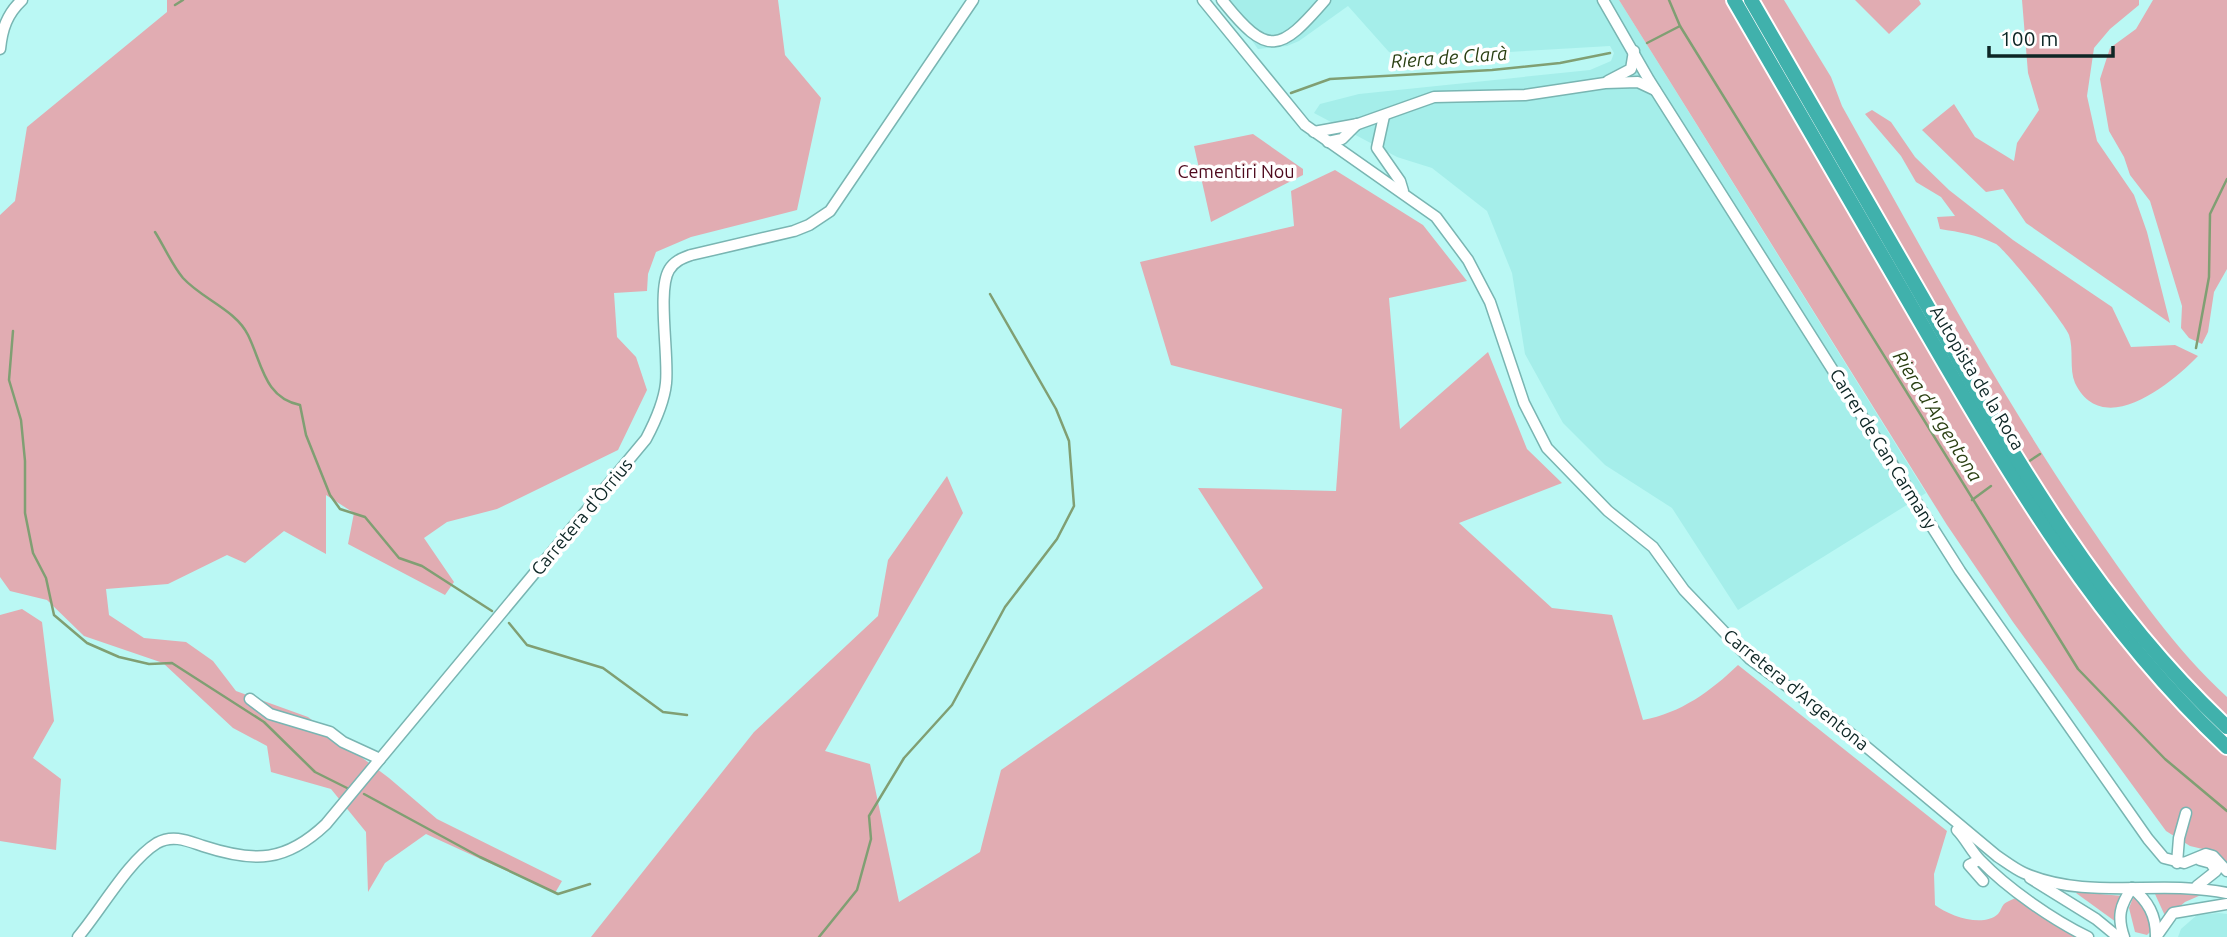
<svg xmlns="http://www.w3.org/2000/svg" width="2227" height="937" viewBox="0 0 2227 937" font-family="Ubuntu,sans-serif">
  <rect width="100%" height="100%" fill="#baf8f4"/>
  <g fill="#a5eeea">
    <polygon points="1223,0 1619,0 1926,493 1738,610 1672,508 1605,465 1563,423 1525,354 1512,273 1487,211 1432,168 1397,157 1314,113 1320,104 1359,94 1590,70 1611,61 1614,53 1610,46 1405,58 1389,52 1348,6 1299,41 1287,46 1258,49"/>
    <polygon points="2219,913 2227,914 2227,937 2178,937 2181,929 2197,915"/>
  </g>
  <g fill="#e1acb2">
    <polygon points="167,0 778,0 785,55 821,98 797,210 691,237 656,252 648,274 647,291 614,293 617,337 636,357 647,390 618,450 497,509 447,522 424,538 454,582 445,595 348,544 354,513 326,495 326,554 284,531 245,563 227,555 168,584 106,589 109,615 144,638 186,642 213,661 236,691 308,717 389,778 437,819 562,881 555,893 426,834 385,863 368,892 366,832 331,789 271,772 267,746 233,728 163,663 84,636 47,600 10,591 0,577 0,215 15,201 27,127 167,12"/>
    <path d="M1619 0H1784L1831 77 1842 106C1923 250 2000 396 2094 532 2134 590 2175 649 2227 697V862L2211 851 2190 846 2166 831 2013 622 1947 525Z"/>
    <polygon points="1855,0 1919,0 1921,4 1889,34"/>
    <polygon points="2022,0 2139,0 2139,5 2110,29 2094,48 2087,96 2097,141 2134,195 2147,232 2170,323 2026,223 2003,189 1986,192 1922,130 1954,104 1975,137 2014,161 2017,143 2039,110 2028,73"/>
    <polygon points="2153,0 2227,0 2227,269 2214,292 2208,332 2202,344 2189,338 2181,328 2182,306 2150,201 2130,175 2124,157 2109,131 2100,79 2110,48 2136,29"/>
    <path d="M1872 110 1891 122 1915 157 1949 190 2013 240 2112 307 2131 347 2175 345 2198 356C2171 384 2103 440 2075 383 2069 369 2074 350 2069 335 2066 325 2005 249 1996 244 1978 235 1959 232 1940 229L1937 217 1955 216 1941 197 1916 182 1901 156 1865 114Z"/>
    <polygon points="1253,134 1303,169 1303,175 1211,222 1194,146"/>
    <path d="M1335 170 1423 225 1467 281 1389 298 1400 429 1488 352 1527 449 1562 483 1459 523 1552 608 1612 615 1643 720C1681 713 1711 691 1738 665L1947 831 1934 874 1935 905C1949 916 1983 928 1998 914 2001 911 2001 907 2004 904 2007 901 2015 899 2019 896L2075 937H591L754 732 878 616 888 560 947 476 963 513 825 751 870 764 899 902 980 852 1001 770 1263 588 1198 488 1336 491 1342 409 1171 365 1140 262 1294 226 1291 191Z"/>
    <polygon points="22,609 42,622 54,721 33,758 61,779 56,850 0,841 0,615"/>
    <polygon points="2077,892 2123,896 2116,922 2076,893"/>
    <polygon points="2173,893 2201,895 2185,902 2166,918 2155,894"/>
    <polygon points="2133,898 2140,898 2152,930 2147,935 2135,932 2129,908"/>
  </g>
  <g fill="none" stroke-linecap="round" stroke-linejoin="round">
    <g stroke="#809f73" stroke-width="2.5">
      <polyline points="1669,0 1680,26 2078,669 2165,759 2227,811"/>
      <polyline points="175,5 183,0"/>
      <polyline points="1647,43 1680,26"/>
      <polyline points="1291,93 1330,79 1492,70 1560,63 1610,53"/>
      <path d="M155 232C164 246 172 265 183 278 202 299 236 310 248 335 262 363 264 398 300 405L306 435 330 495 340 509 365 517 399 558 422 566 492 611"/>
      <polyline points="13,331 9,380 21,420 25,461 25,513 33,553 46,578 54,615 87,643 119,657 149,664 172,663 264,722 315,772 347,788"/>
      <polyline points="2196,348 2209,277 2210,214 2227,179"/>
      <polyline points="2028,462 2040,454"/>
      <polyline points="1972,500 1991,486"/>
      <polyline points="509,623 527,645 603,668 663,712 687,715"/>
      <polyline points="364,794 480,857 558,894 590,884"/>
      <polyline points="819,937 857,890 871,839 869,816 904,758 952,705 1005,607 1057,539 1074,506 1069,441 1056,409 990,294"/>
    </g>
    <defs>
      <g id="minor">
        <path d="M1203 0 1305 125 1436 217 1468 260 1490 302 1524 403 1547 448 1608 511 1653 547 1684 590 1750 659 1839 724 1997 856C2006 862 2015 869 2024 873 2088 901 2161 879 2227 893"/>
        <path d="M1222 0C1268 58 1280 52 1325 0"/>
        <polyline points="1603,0 1649,80 1960,571 2148,839 2164,858 2184,863 2206,854 2213,856 2227,871"/>
        <path d="M0 49C2 29 7 14 22 0"/>
        <polyline points="1608,81 1631,69 1634,51"/>
        <polyline points="1384,116 1377,148 1400,181 1403,191"/>
        <polyline points="1314,132 1358,124 1434,97 1525,95 1605,83 1638,82 1655,90"/>
        <polyline points="1328,142 1342,139 1357,124"/>
        <polyline points="250,699 270,714 330,732 343,742 380,759"/>
        <path d="M1957 830C1966 839 1971 851 1980 860 2008 889 2053 920 2088 937"/>
        <polyline points="1979,860 1969,865 1983,881"/>
        <polyline points="2177,863 2179,838 2186,813"/>
        <polyline points="2030,878 2096,919 2118,937"/>
        <polyline points="2197,886 2216,871 2211,863 2200,860"/>
        <path d="M2132 888C2148 901 2156 915 2156 936"/>
        <path d="M78 937C101 910 128 861 157 843 173 834 188 841 203 846 255 863 286 862 326 824L646 439C655 422 664 403 666 383 669 356 657 290 669 270 674 261 683 258 691 255L794 231 809 225 830 211 973 0"/>
        <path d="M2124 937C2117 917 2120 905 2132 888"/>
        <polyline points="2156,937 2173,913 2227,904"/>
      </g>
      <g id="highway">
        <path d="M1734 0C1797 109 1860 218 1923 326 2010 476 2099 628 2227 747"/>
        <path d="M1751 0C1809 101 1867 201 1925 302 2011 452 2099 608 2227 727"/>
      </g>
    </defs>
    <use href="#minor" stroke="#79b5b2" stroke-width="13"/>
    <use href="#highway" stroke="#fff" stroke-width="18"/>
    <use href="#minor" stroke="#fff" stroke-width="10"/>
    <use href="#highway" stroke="#40b1ac" stroke-width="14"/>
  </g>
  <g text-anchor="middle" stroke-width="7" stroke-linejoin="round" paint-order="stroke">
    <g font-size="18" fill="#4e0a1d" stroke="#fff">
      <text x="1236" y="178">Cementiri Nou</text>
    </g>
    <g font-size="18" fill="#0d2625" stroke="#fff">
      <text transform="translate(1977 378) rotate(59)" y="6">Autopista de la Roca</text>
      <text transform="translate(1883 449) rotate(58)" y="6">Carrer de Can Carmany</text>
      <text transform="translate(582 517) rotate(-50)" y="6">Carretera d'Òrrius</text>
      <text transform="translate(1796 690) rotate(39)" y="6">Carretera d'Argentona</text>
    </g>
    <g font-size="19" font-style="italic" fill="#2a3f12" stroke="#fff">
      <text transform="translate(1449 57) rotate(-4)" y="7">Riera de Clarà</text>
      <text transform="translate(1938 416) rotate(58)" y="7">Riera d'Argentona</text>
    </g>
  </g>
  <path d="M1989 46v10h124v-10" fill="none" stroke="#0d2625" stroke-width="3.5"/>
  <text x="2000" y="46" font-size="21" fill="#0d2625" stroke="#ffffff" stroke-width="5" paint-order="stroke">100 m</text>
</svg>
